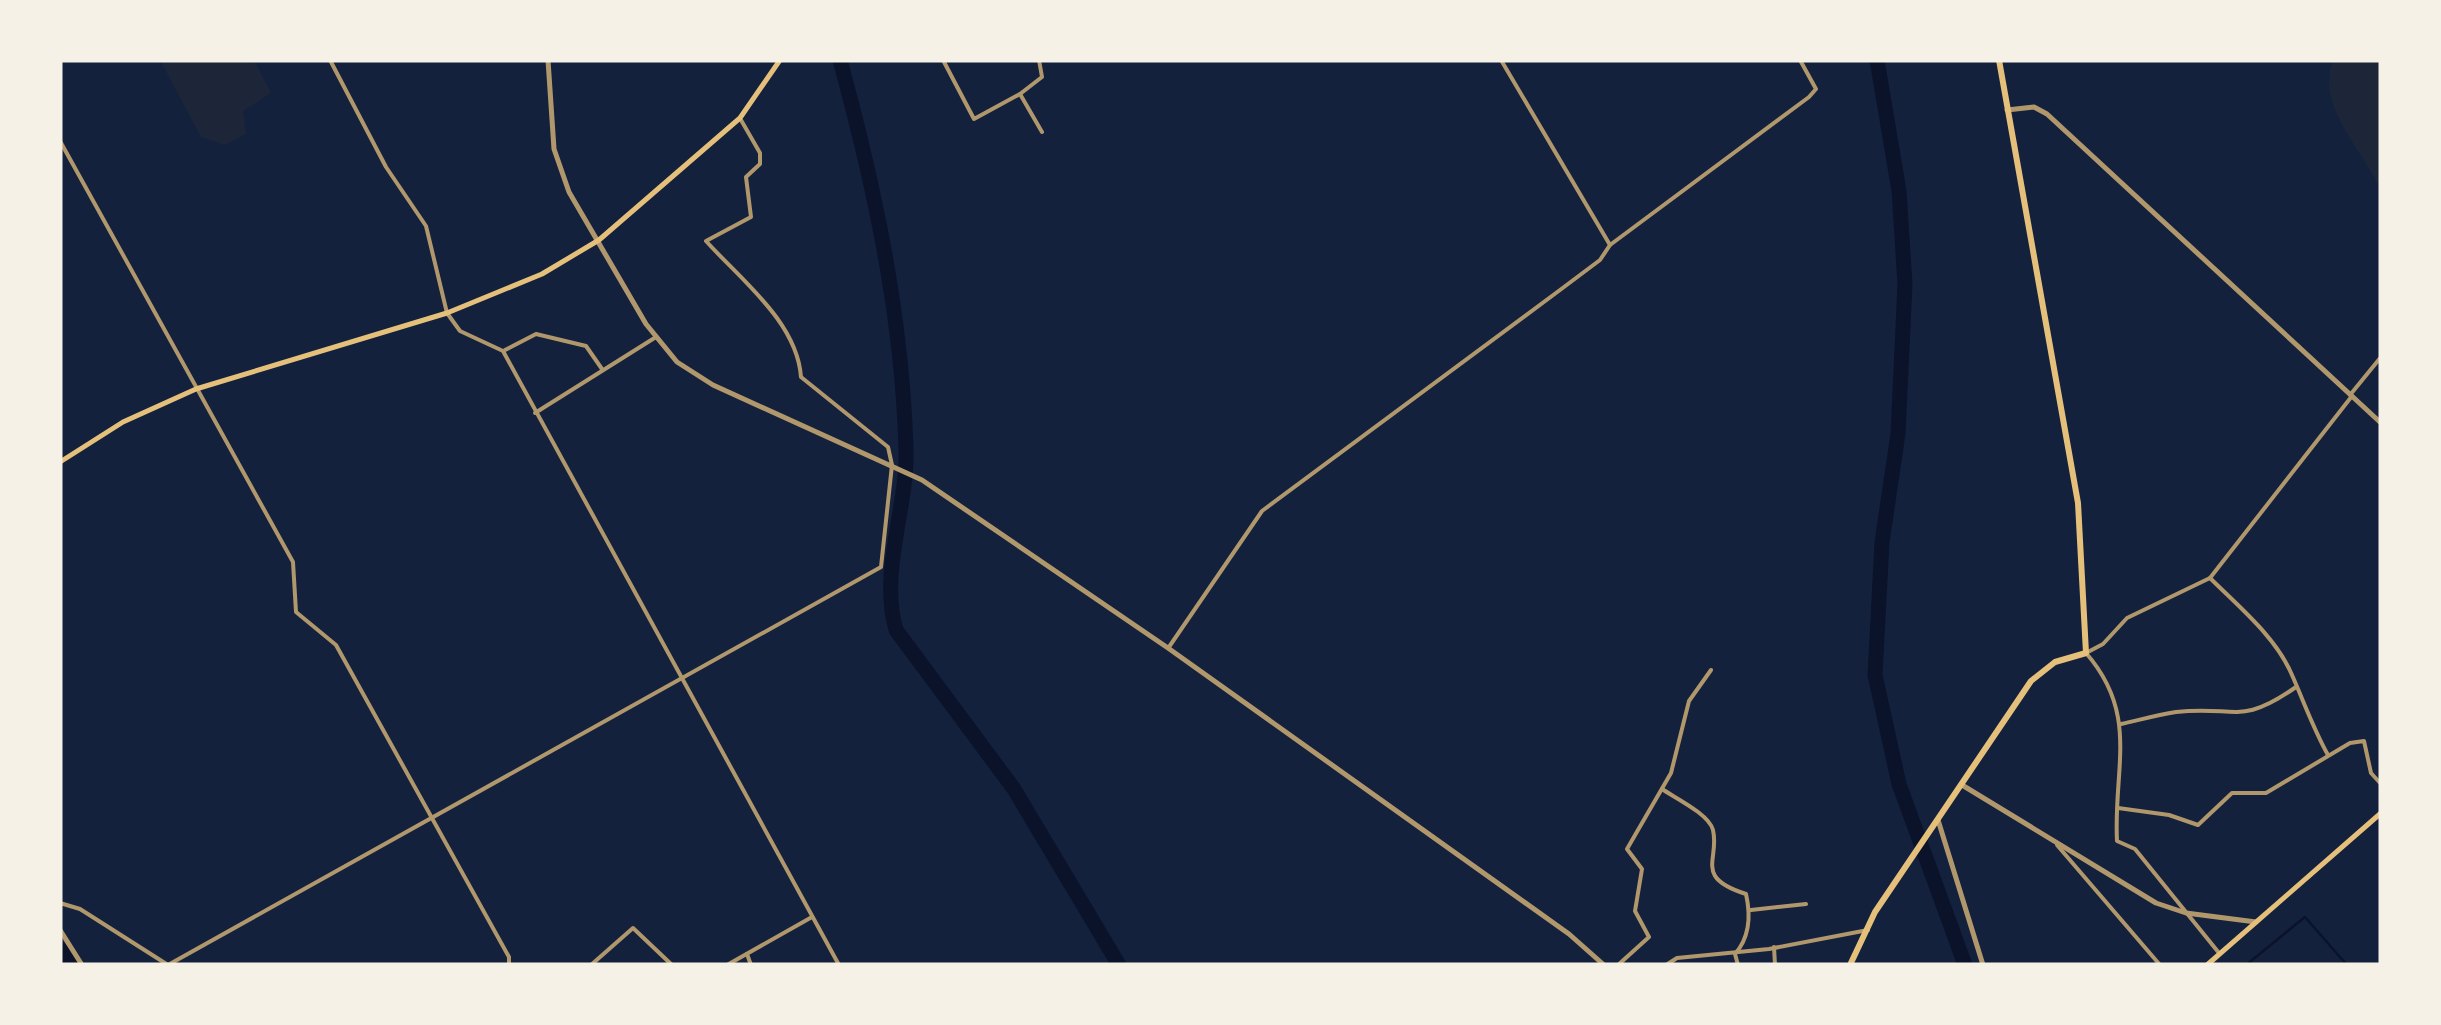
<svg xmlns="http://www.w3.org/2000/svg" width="2441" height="1025" viewBox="0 0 2441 1025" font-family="Rubik,sans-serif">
  <rect width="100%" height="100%" fill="#14213d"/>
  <g fill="#1d2539">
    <polygon points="160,60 254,60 271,93 243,111 246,134 225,145 201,137"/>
    <path d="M2333 60H2381V190C2363 149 2315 106 2333 60Z"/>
  </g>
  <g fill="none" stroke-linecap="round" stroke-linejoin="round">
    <polyline stroke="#0b132b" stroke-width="2.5" points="2246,965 2305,917 2347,965"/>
    <g stroke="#0b132b" stroke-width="15">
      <path d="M840 60C875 189 902 315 906 449 908 507 879 572 896 630L1014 789 1119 965"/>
      <polyline points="1877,60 1899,191 1905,284 1898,434 1882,542 1875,675 1899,784 1965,965"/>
      <polyline points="60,949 71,965"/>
    </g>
    <g stroke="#b1986c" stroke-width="4">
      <polyline points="330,60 386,167 426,226 447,313 460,331 503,351 839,965"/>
      <polyline points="943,60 974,119 1020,94 1042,132"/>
      <polyline points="1501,60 1610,245"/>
      <polyline points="1020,94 1042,77 1039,60"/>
      <polyline points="60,141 293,562 296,612 336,645 509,957 509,965"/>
      <polyline points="505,350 536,334 586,346 602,369"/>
      <polyline points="2350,395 2381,357"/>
      <polyline points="535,413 656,337"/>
      <path d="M2210 578C2239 607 2276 637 2292 675 2304 702 2313 728 2328 755"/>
      <polyline points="1169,647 1262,511 1560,290 1600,260 1610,245 1809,97 1816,89 1800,60"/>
      <path d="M2121 724C2139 720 2157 715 2176 712 2236 705 2239 727 2296 687"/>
      <path d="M1662 789C1675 798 1709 814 1713 830 1720 860 1693 877 1746 894 1751 916 1750 937 1735 954L1738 965"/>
      <polyline points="2118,808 2169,815 2198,825 2232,793 2266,793 2350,743 2364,741 2371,773 2381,784"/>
      <polyline points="2057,845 2160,965"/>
      <polyline points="60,903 80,909 168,965"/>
      <polyline points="1751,910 1806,904"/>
      <polyline points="1774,947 1775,965"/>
      <path d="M2219 953 2135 849 2117 841C2113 769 2140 715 2086 653L2103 644 2127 618 2210 578 2352 396"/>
      <polyline points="747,954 751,965"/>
      <path d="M168 965 881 567 892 465 888 447 801 377C797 322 741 280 706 241L751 217 746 177 760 164V153L741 120"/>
      <polyline points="591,965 633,928 672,965"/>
      <polyline points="727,965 812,917"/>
      <polyline points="1618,965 1649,937 1635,911 1642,869 1627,849 1671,773 1689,701 1711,670"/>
      <polyline points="1666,965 1677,958 1769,949 1868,930"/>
    </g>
    <g stroke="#b1986c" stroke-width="5">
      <polyline points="548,60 554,149 569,192 646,324 677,362 713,385 922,480 1168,648 1569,934 1604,965"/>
      <polyline points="2007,110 2034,107 2047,114 2381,423"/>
      <polyline points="1962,785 2156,903 2186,913 2256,922"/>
      <polyline points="1938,820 1983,965"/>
      <polyline points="60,930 82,965"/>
    </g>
    <g stroke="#e5c07b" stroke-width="5">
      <polyline points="60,462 123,422 196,389 447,313 542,274 599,240 740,118 780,60"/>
      <polyline points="2207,965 2381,813"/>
    </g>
    <polyline stroke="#e5c07b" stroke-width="6" points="1850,965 1875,912 2031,681 2055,662 2086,653 2078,503 1999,60"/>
  </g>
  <rect width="2441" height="1025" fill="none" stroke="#f6f1e7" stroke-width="125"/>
</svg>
